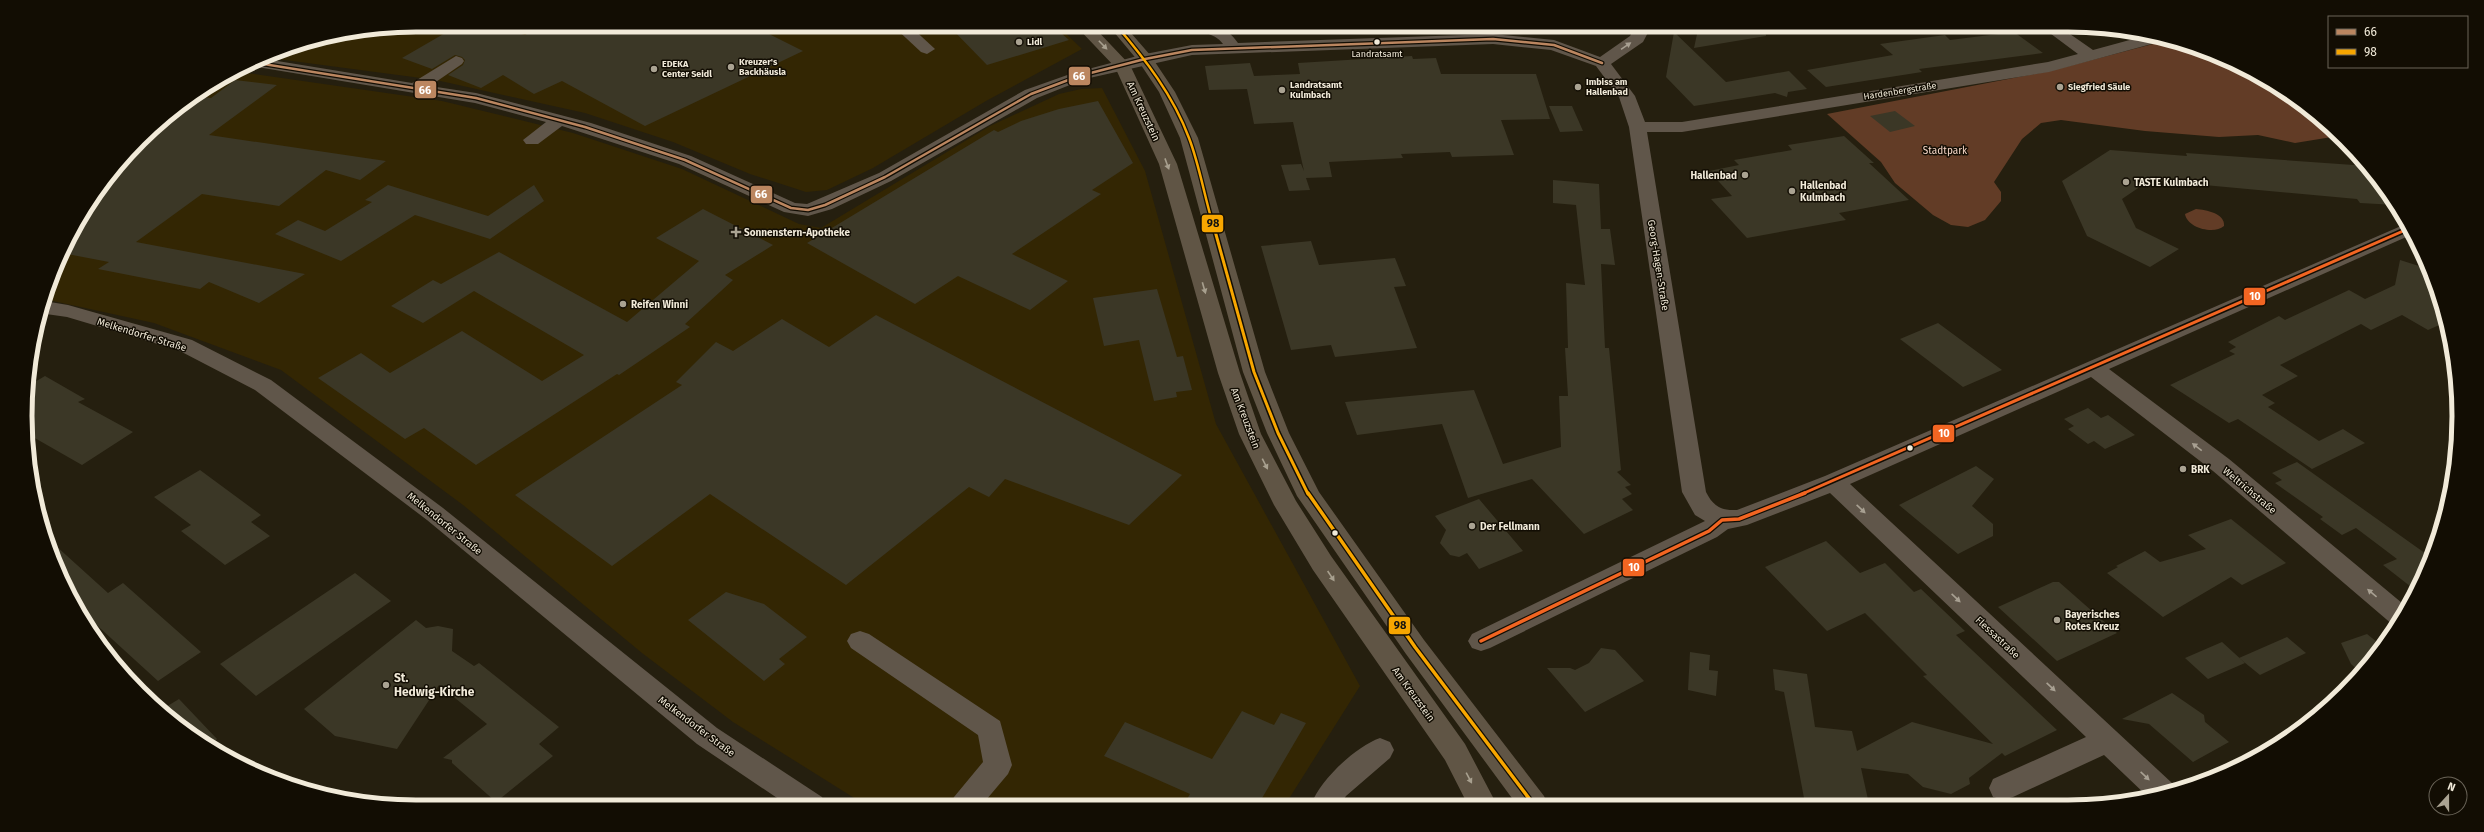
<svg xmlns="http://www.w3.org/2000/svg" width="2484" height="832" viewBox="0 0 2484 832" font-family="'Fira Sans',sans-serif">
  <rect width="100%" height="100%" fill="#251f0f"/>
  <g fill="#332603">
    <polygon points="416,25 1057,25 1082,49 986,101 873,168 827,190 806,192 750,174 673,142 585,113 436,80 262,57 340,32"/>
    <polygon points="233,71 442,101 573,133 682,169 799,224 821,228 990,126 1059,94 1081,89 1102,88 1145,171 1216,424 1360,686 1285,805 867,806 733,722 642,653 463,505 281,370 154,323 44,299 65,243 106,178 158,122 220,78"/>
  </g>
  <g fill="#623c26">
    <polygon points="2172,39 2241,65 2306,106 2338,136 2295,143 2258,135 2219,137 2145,131 2061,120 2041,123 2022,139 1994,182 2001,192 2001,201 1985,220 1968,227 1951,225 1933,215 1895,183 1881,162 1827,114 2050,71"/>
    <path d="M2196 209C2206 210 2225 213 2224 226 2214 235 2187 228 2185 214Z"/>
  </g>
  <g fill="#3b3726">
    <polygon points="459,25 489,25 525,35 543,25 751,25 803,51 645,126 562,81 534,94 503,75 481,88 448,75 463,65 465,60 462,57 455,55 432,69 402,58"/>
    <polygon points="948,25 1052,25 1069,40 987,65"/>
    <polygon points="1699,25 1765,25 1766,36 1694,48"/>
    <polygon points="1674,32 1726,82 1789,71 1807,89 1788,92 1787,97 1775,93 1694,106 1666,77"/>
    <polygon points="2014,32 2043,53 1919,69 1922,72 1826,87 1807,70 1893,55 1880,44 1945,35 1950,40"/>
    <polygon points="1412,56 1413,59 1436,58 1441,74 1536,74 1550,119 1501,120 1514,155 1452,157 1450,152 1401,154 1403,158 1329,162 1332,177 1306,178 1310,190 1289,191 1281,165 1301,164 1304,171 1293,122 1254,124 1247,89 1209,90 1205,66 1250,63 1254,76 1300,74 1298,63"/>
    <polygon points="235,80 277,85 209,135 386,161 360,180 326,170 279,206 202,194 136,242 305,274 259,303 209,282 200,289 98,269 109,262 62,253 65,243 106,178 158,122 195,96 211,98"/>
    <polygon points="1098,101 1133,163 1092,190 1101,194 1012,254 1068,281 1030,310 958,276 915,304 807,243 994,130 998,132 1021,121 1059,109"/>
    <polygon points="1549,106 1572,106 1583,131 1560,132"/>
    <polygon points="1895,111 1915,126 1890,132 1870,116"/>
    <polygon points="1844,136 1874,163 1869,163 1909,200 1839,213 1846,220 1747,238 1711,199 1732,196 1709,171 1739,165 1734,160 1792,150 1788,145"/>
    <polygon points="2110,150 2187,156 2186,153 2368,166 2396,205 2360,203 2357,199 2150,180 2122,199 2136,228 2179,249 2150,267 2087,236 2062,181"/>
    <polygon points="1553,180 1599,184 1601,229 1610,229 1615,265 1601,264 1605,348 1609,348 1621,470 1617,472 1631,485 1625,487 1632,494 1622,499 1633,510 1584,534 1532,479 1468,498 1442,424 1357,435 1345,402 1474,390 1503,464 1561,447 1559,396 1568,396 1565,348 1568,348 1566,283 1585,285 1576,205 1553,203"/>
    <polygon points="388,185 488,216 534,185 544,201 490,239 415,215 341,261 275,234 298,220 325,231 372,202 365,200"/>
    <polygon points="703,209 773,245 725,275 733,280 685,324 690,327 619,375 617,374 476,465 424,428 405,439 318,378 361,353 390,373 462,331 542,381 584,355 474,291 423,323 391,306 433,280 441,284 499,252 627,322 699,261 656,238"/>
    <polygon points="1311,241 1319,265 1395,258 1406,286 1394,287 1417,348 1335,357 1331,345 1291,350 1261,246"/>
    <polygon points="2400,260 2419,266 2427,265 2438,290 2444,323 2428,330 2402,315 2371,330 2361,324 2280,365 2298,376 2262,395 2275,403 2268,407 2319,441 2343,429 2365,443 2312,469 2238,419 2229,423 2170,385 2235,354 2229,351 2236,347 2228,342 2279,316 2285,320 2349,290 2365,299 2395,285"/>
    <polygon points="1157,289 1177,357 1183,356 1192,390 1176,392 1177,397 1154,401 1139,340 1104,346 1093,298"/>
    <polygon points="876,315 1182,475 1129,525 1005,479 989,497 969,487 846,585 710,494 612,566 515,495 682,385 676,382 716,342 733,351 782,319 829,347"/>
    <polygon points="1938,323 1976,351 2002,370 1963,387 1900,339"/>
    <polygon points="45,376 85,399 78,402 133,432 82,465 26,433 28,386"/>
    <polygon points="2088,408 2101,418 2108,415 2135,435 2105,449 2094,441 2088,444 2068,429 2074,426 2064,419"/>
    <polygon points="2297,462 2429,556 2415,590 2383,565 2397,559 2356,528 2342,535 2320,519 2323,517 2275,483 2282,480 2272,473"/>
    <polygon points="1976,466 1994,479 1972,506 1993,524 1993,536 1958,554 1899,505"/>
    <polygon points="200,470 261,515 251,522 270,536 225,565 181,531 191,525 154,497"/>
    <polygon points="1479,499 1523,551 1479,569 1467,553 1459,557 1450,555 1440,543 1446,530 1435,516"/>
    <polygon points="2231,519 2286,563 2242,585 2231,577 2163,617 2107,573 2118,567 2116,566 2145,551 2160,562 2206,549 2188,535"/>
    <polygon points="45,536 108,593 123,583 201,652 158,681 78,608 55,566"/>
    <polygon points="1826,541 1860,573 1885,563 1914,592 1921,589 1965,631 1956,635 2057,730 2005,756 2002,753 1969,778 1970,784 1951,794 1923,787 1908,774 1861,768 1869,804 1816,804 1814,798 1804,798 1784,692 1775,690 1773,669 1807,674 1815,727 1852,731 1857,751 1912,722 1993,744 1923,676 1927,675 1865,613 1827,631 1765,567"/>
    <polygon points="355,573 391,601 256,696 220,664"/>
    <polygon points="2053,582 2059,582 2117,633 2057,661 1998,607"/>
    <polygon points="726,592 764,604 807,637 779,659 785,664 764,681 688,620"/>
    <polygon points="416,620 426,628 438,626 453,629 452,651 474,666 479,663 559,727 539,744 553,756 496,802 452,763 452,760 443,758 487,724 439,685 397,749 335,736 304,709"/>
    <polygon points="2367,634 2382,646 2362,674 2351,664 2341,643"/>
    <polygon points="2287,637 2306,653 2260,675 2239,658"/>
    <polygon points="2222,642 2245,663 2208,679 2185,658"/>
    <polygon points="1601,648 1615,650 1644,681 1585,712 1547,668 1570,668 1575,670 1589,663"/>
    <polygon points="1690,652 1710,655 1709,670 1718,671 1716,696 1688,690"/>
    <polygon points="2172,693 2204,715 2205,722 2229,742 2193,762 2149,724 2122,719"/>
    <polygon points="179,699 217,739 210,747 199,741 161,710"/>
    <polygon points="1242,711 1274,725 1281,713 1306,723 1258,805 1183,806 1190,794 1104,756 1125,722 1212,759"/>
  </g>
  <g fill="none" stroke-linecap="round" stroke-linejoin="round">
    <g fill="#60564a" fill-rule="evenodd">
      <polygon points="892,25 909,25 935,49 927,54 921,52"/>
      <path d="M1191 25C1212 25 1225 24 1238 43L1493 34 1554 40 1600 57 1630 36 1636 25H1652L1643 42 1611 64 1635 96 1645 122H1682L2048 62 2078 54 2039 25H2057L2093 50 2148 35 2167 38 2166 40 2049 72 1682 132H1647L1706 492C1713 506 1721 511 1737 510L1825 476 2408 223 2413 234 2109 369 2229 459 2408 608 2396 626 2393 625 2213 471 2091 377 1850 484 2172 783 2175 789 2147 796 2104 755 2013 797 2003 800 1993 797 1989 788 1993 779 2086 737 1830 493 1747 525 1728 529 1717 537 1490 648 1481 651 1472 648 1468 641 1472 634 1705 521 1695 515 1682 492 1629 127 1619 97 1596 66 1551 50 1493 44 1192 55 1085 79 1037 98 891 181 832 209 808 216 784 212 679 164 562 126 538 144H526L523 140 546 122 475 103 245 65 259 58 412 83 456 56 462 58 464 61 462 64 430 86 476 93 591 123 691 156 795 203 807 204 879 173 1025 90 1073 73 1145 54 1192 45 1223 44C1214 31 1197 34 1191 25Z"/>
      <polygon points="44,301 68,305 192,340 271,380 443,508 717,728 822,797 826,806 789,806 697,744 427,520 255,390 178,350 67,317 39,313"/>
      <polygon points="860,631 869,634 1000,721 1012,765 1008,774 981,806 950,806 954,797 983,762 978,735 851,648 847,641 851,634"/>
      <path d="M1380 738 1390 742 1394 750 1390 758 1346 796 1340 805H1311C1320 780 1355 747 1380 738Z"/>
    </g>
    <g fill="#605545" fill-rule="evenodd">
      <polygon points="1075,25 1092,25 1130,65 1177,164 1240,373 1261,434 1296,501 1331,556 1465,744 1497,805 1468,805 1445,760 1313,570 1274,505 1239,434 1218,373 1159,164 1115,67"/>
      <polygon points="1108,25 1124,25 1151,56 1175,92 1198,138 1265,372 1289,433 1319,492 1424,640 1544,796 1548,805 1517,805 1406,654 1297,496 1267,433 1243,372 1180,138 1159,92 1139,62"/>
    </g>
    <defs>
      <polyline id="bus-1" points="251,62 476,98 585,127 685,160 791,208 808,210 825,205 885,177 1031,94 1079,76 1145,59 1192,50 1493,39 1554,45 1602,63"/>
      <path id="bus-2-far2" d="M1116 25C1145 59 1173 95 1189 138 1199 164 1204 194 1212 221"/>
      <polyline id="bus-2-far1" points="1212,220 1254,372 1278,433 1308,494"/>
      <polyline id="bus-2" points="1308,493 1415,647 1534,805"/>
      <polyline id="bus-3-far1" points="1802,494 2410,228"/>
      <polyline id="bus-3" points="1481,641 1709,531 1722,520 1739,519 1805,493"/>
    </defs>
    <use href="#bus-1" stroke="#120d03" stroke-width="5"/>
    <use href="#bus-2-far2" stroke="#120d03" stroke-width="5"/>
    <use href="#bus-2-far1" stroke="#120d03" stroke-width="6"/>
    <use href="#bus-2" stroke="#120d03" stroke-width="6"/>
    <use href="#bus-3-far1" stroke="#120d03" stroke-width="6"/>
    <use href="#bus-3" stroke="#120d03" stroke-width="6"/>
    <use href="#bus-1" stroke="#bb8660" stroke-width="2.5"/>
    <use href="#bus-2-far2" stroke="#f7a600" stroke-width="2.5"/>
    <use href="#bus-2-far1" stroke="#f7a600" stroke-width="3"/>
    <use href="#bus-2" stroke="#f7a600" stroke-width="3.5"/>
    <use href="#bus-3-far1" stroke="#f26522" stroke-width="3"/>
    <use href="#bus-3" stroke="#f26522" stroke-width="3.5"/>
  </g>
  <defs><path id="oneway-solid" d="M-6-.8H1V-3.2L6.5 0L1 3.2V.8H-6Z"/></defs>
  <g fill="#a8a08f">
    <use href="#oneway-solid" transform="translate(1103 45) rotate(46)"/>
    <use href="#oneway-solid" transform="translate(1167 164) rotate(70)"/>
    <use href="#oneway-solid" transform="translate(1204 288) rotate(74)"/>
    <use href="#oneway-solid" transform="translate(1265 464) rotate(63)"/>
    <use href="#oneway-solid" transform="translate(1331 576) rotate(56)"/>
    <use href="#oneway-solid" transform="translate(1469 778) rotate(62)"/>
  </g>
  <g fill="#a8a092">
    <use href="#oneway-solid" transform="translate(1626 46) rotate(-34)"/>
    <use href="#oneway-solid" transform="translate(2197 447) rotate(-143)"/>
    <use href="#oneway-solid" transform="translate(1861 509) rotate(43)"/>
    <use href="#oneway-solid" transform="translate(2372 593) rotate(-140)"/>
    <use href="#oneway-solid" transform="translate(1956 598) rotate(43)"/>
    <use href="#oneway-solid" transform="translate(2051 687) rotate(43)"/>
    <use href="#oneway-solid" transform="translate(2145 776) rotate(43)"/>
  </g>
  <g fill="#aaa392" stroke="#120d03" stroke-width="1.5">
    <circle cx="1019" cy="42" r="4"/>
    <circle cx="731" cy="67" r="4"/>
    <circle cx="654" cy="69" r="4"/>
    <circle cx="1578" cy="87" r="4"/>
    <circle cx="2060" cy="87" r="4"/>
    <circle cx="1282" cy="90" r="4"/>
    <circle cx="1745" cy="175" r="4"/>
    <circle cx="2126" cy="182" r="4"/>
    <circle cx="1792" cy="191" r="4"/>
    <path d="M734 226h4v4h4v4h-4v4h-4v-4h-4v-4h4z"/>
    <circle cx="623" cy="304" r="4"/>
    <circle cx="2183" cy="469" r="4"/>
    <circle cx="1472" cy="526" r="4"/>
    <circle cx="2057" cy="620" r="4"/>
    <circle cx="386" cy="685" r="4"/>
  </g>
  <g fill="#f1ead9" stroke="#120d03" stroke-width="1.5">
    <circle cx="1377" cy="42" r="3.5"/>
    <circle cx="1910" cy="448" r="3.5"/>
    <circle cx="1335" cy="533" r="3.5"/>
  </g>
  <g text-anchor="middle" stroke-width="3" stroke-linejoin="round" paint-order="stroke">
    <g font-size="9" font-weight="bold" fill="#f1ead9" stroke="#120d03" text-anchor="start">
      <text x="1027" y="45">Lidl</text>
      <text x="739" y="65">Kreuzer's<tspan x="739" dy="10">Backhäusla</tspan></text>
      <text x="662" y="67">EDEKA<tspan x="662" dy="10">Center Seidl</tspan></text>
      <text x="1586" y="85">Imbiss am<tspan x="1586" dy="10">Hallenbad</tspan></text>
      <text x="1290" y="88">Landratsamt<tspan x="1290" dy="10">Kulmbach</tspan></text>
      <text x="2068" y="90">Siegfried Säule</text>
    </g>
    <g font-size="9" fill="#f1ead9" stroke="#120d03">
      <text x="1377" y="57">Landratsamt</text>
    </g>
    <g font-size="9" fill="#f1ead9" stroke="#120d03">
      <text transform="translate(1900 91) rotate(-9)" y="3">Hardenbergstraße</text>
    </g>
    <g font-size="10" fill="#f1ead9" stroke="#120d03">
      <text transform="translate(1144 111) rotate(65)" y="4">Am Kreuzstein</text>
      <text transform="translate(1659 265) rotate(81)" y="4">Georg-Hagen-Straße</text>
      <text transform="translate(142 334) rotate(17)" y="4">Melkendorfer Straße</text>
      <text transform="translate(1246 418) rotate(69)" y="4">Am Kreuzstein</text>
      <text transform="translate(2250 490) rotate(40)" y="4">Weltrichstraße</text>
      <text transform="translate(445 523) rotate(39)" y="4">Melkendorfer Straße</text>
      <text transform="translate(1998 637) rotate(43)" y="4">Flessastraße</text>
      <text transform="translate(1414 694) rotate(54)" y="4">Am Kreuzstein</text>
      <text transform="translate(697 726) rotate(37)" y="4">Melkendorfer Straße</text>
    </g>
    <g font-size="10" fill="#f9d9ca" stroke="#120d03">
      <text x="1945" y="154">Stadtpark</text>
    </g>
    <g font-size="10" font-weight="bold" fill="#f1ead9" stroke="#120d03" text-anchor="start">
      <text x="1737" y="179" text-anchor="end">Hallenbad</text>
      <text x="2134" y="186">TASTE Kulmbach</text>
      <text x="1800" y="189">Hallenbad<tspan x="1800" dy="12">Kulmbach</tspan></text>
      <text x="744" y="236">Sonnenstern-Apotheke</text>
      <text x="631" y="308">Reifen Winni</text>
      <text x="2191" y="473">BRK</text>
      <text x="1480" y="530">Der Fellmann</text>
      <text x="2065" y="618">Bayerisches<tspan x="2065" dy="12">Rotes Kreuz</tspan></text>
    </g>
    <g font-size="12" font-weight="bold" fill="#f1ead9" stroke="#120d03" text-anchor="start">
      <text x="394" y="682">St.<tspan x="394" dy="14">Hedwig-Kirche</tspan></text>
    </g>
  </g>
  <path d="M0 0H2484V832H0ZM416 32H2068A384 384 0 0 1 2452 416V416A384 384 0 0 1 2068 800H416A384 384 0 0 1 32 416V416A384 384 0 0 1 416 32Z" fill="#120d03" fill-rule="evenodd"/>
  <path fill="none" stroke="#f1ead9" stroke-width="5" d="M416 32H2068A384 384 0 0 1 2452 416V416A384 384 0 0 1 2068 800H416A384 384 0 0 1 32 416V416A384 384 0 0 1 416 32Z"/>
  <g stroke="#120d03" stroke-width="1.5">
    <rect x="1068" y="66" width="23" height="20" rx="4" fill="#bb8660"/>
    <rect x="414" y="80" width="23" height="19" rx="4" fill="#bb8660"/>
    <rect x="750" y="185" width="23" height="19" rx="4" fill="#bb8660"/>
    <rect x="1201" y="214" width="23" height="19" rx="4" fill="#f7a600"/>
    <rect x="2243" y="287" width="23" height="19" rx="4" fill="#f26522"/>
    <rect x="1932" y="424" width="23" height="19" rx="4" fill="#f26522"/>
    <rect x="1622" y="558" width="23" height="19" rx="4" fill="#f26522"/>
    <rect x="1388" y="616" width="23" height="19" rx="4" fill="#f7a600"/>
  </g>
  <g font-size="11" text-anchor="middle" font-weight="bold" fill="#fff">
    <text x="1079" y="80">66</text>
    <text x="425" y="94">66</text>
    <text x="761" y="198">66</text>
    <text x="2255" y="300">10</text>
    <text x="1944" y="437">10</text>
    <text x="1634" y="571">10</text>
  </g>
  <g font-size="11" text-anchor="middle" font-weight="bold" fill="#111">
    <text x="1213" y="227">98</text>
    <text x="1400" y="629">98</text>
  </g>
  <rect x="2328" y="16" width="140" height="52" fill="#120d03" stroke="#6b6559"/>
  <rect x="2336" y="29" width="20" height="6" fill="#bb8660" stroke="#6b6559"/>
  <text x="2364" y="36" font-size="12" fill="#f1ead9">66</text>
  <rect x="2336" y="49" width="20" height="6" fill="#f7a600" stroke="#6b6559"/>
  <text x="2364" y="56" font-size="12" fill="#f1ead9">98</text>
  <g transform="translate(2448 796) rotate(21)"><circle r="19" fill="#120d03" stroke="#6b6559"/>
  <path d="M0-3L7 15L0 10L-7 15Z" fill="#aaa392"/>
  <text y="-6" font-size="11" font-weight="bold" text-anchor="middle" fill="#f1ead9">N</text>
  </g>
</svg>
